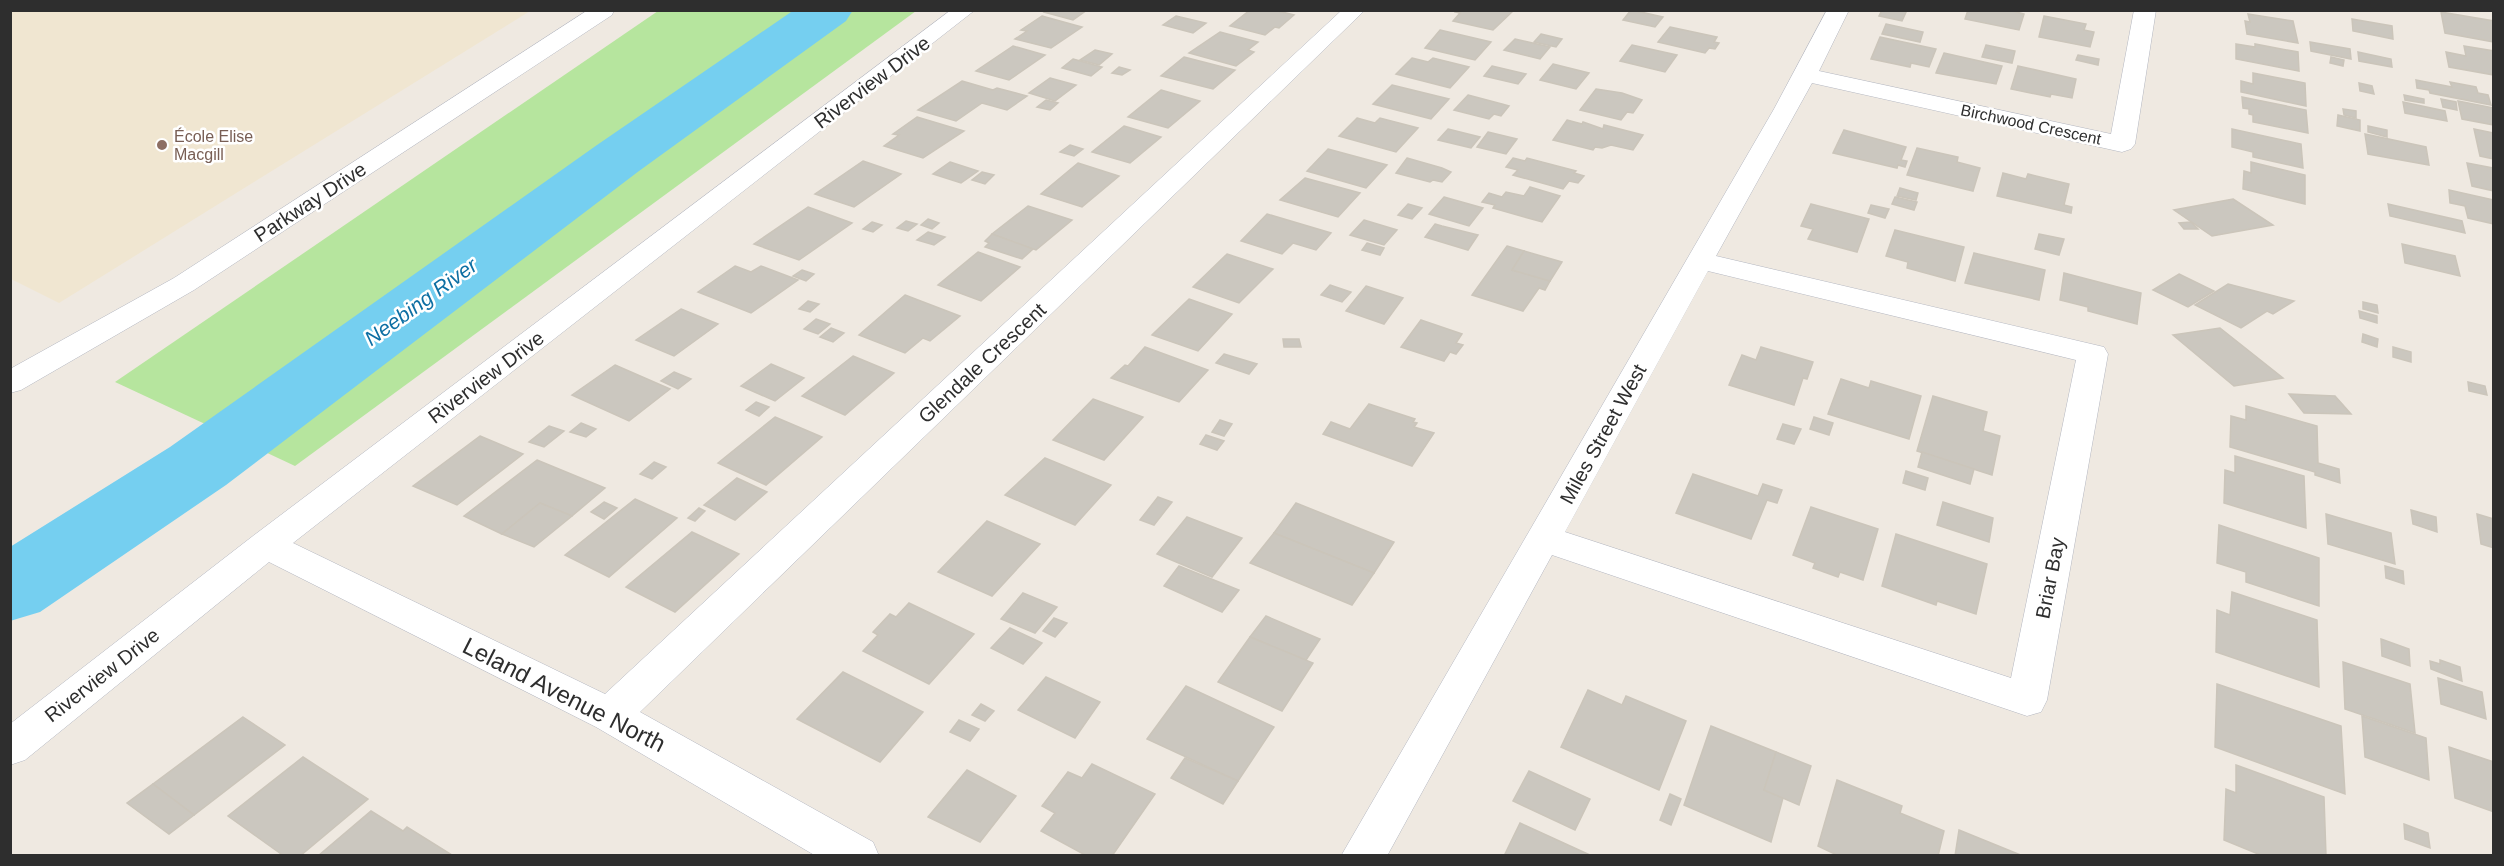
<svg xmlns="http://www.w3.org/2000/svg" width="2504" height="866" viewBox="0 0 2504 866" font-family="Arial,sans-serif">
  <rect width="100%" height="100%" fill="#efe9e1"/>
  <polygon fill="#f0e6d1" points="10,11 11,10 530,11 59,303 11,279"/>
  <polygon fill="#b6e59e" points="658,11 916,11 295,466 115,382"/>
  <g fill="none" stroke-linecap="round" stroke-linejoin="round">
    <polygon fill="#75cff0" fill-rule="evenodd" points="794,10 853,10 846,21 639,171 226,485 40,612 10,621 10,547 170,447 597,145"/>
  </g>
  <g fill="#cbc7bf" stroke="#cbc5ba" stroke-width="1.5">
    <polygon points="1046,10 1087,10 1073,20 1044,12"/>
    <polygon points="1250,10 1274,10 1294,15 1279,28 1275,27 1265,35 1230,26"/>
    <polygon points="1456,10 1514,10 1493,30 1453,21 1460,13 1455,12"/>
    <polygon points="1631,10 1632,10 1663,17 1655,27 1623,20"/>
    <polygon points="1882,10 1907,10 1902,21 1879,16"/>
    <polygon points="1968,10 2009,10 2024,14 2019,30 1965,19"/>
    <polygon points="2441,12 2494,21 2494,42 2445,33"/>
    <polygon points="2248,14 2293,21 2298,43 2247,34 2245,21 2250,22"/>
    <polygon points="1042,16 1082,27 1051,48 1015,39 1027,31 1021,30"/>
    <polygon points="1176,16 1206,23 1193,33 1163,25"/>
    <polygon points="2044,16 2086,24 2084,30 2094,32 2090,47 2039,37"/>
    <polygon points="2352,19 2392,26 2393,39 2353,31"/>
    <polygon points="1886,24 1923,32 1920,42 1882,34"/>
    <polygon points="1670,27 1717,37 1714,42 1719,43 1715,49 1709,48 1705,53 1658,42"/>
    <polygon points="1440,30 1491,42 1475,60 1425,48"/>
    <polygon points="1220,32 1258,42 1248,50 1254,52 1236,66 1189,53"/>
    <polygon points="1541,34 1562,39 1556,47 1534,42"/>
    <polygon points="1880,37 1936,49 1929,67 1911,63 1910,67 1871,59"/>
    <polygon points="1515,39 1550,47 1540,59 1504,50"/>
    <polygon points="2310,42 2350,49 2351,59 2311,51"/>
    <polygon points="2236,44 2255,47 2255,44 2298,52 2299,71 2236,59"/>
    <polygon points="1632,45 1677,55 1665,72 1620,61"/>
    <polygon points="1986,45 2015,51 2012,63 1982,57"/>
    <polygon points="1013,46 1045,55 1009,80 976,71"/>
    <polygon points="2464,46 2494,51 2494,75 2449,67 2446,52 2466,56"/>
    <polygon points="1095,50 1112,54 1099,65 1080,60"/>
    <polygon points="2358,52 2391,59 2392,67 2359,61"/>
    <polygon points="1944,53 2002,66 1996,84 1936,73"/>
    <polygon points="2078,55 2099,59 2098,65 2076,60"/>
    <polygon points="1184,57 1235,70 1213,89 1161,76"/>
    <polygon points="2331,57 2344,60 2343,66 2330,63"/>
    <polygon points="1412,58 1428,62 1433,58 1469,67 1450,88 1396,74"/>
    <polygon points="1073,59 1102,67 1091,76 1062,68"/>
    <polygon points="1553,64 1589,73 1576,89 1540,80"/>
    <polygon points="1492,66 1526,74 1518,84 1484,76"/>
    <polygon points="2018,66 2076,79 2072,98 2051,94 2050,97 2011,89"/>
    <polygon points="1119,67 1130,70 1122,75 1112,73"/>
    <polygon points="2253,73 2305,83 2306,106 2241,92 2241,81 2253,84"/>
    <polygon points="1050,78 1076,85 1055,101 1029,93"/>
    <polygon points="2416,80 2452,87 2450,82 2476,87 2478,93 2488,95 2491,105 2430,93 2429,90 2417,88"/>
    <polygon points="962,81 993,90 997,88 1027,96 1007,110 982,103 956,121 918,110"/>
    <polygon points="2359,83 2372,86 2374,94 2360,91"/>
    <polygon points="1392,85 1449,99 1431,119 1373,104"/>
    <polygon points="1596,89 1622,93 1642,100 1633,113 1627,112 1621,120 1580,110"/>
    <polygon points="1161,90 1200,101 1168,128 1128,117"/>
    <polygon points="1468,95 1502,104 1509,106 1501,116 1494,114 1489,119 1454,110"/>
    <polygon points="2404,95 2424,99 2424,103 2405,100"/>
    <polygon points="2242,97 2306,110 2308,133 2253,122 2253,115 2249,114 2249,109 2243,108"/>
    <polygon points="2441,99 2456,102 2457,110 2443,107"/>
    <polygon points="1046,100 1058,103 1050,110 1037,107"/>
    <polygon points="2458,101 2494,108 2494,125 2462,119"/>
    <polygon points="2403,102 2445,111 2447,121 2405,113"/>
    <polygon points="2343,109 2356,111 2356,118 2344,115"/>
    <polygon points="2338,115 2360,120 2360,131 2337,126"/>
    <polygon points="917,117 964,131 923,158 884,146 899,135 893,134"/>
    <polygon points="1357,118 1375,123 1380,118 1418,128 1396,152 1339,136"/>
    <polygon points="1567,120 1582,124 1583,122 1603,129 1604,125 1643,135 1633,150 1611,145 1602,148 1595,147 1593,150 1553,140"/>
    <polygon points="1124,126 1161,137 1130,163 1092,152"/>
    <polygon points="2368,126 2387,130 2387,137 2368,132"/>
    <polygon points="1448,129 1480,137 1471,148 1438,140"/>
    <polygon points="2232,129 2301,144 2303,168 2253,157 2253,152 2232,147"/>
    <polygon points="2474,129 2494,133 2494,159 2480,156"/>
    <polygon points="1844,130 1906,147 1901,160 1907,161 1905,167 1898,165 1897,168 1833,153"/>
    <polygon points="1488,132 1517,139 1506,154 1477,147"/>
    <polygon points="2365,134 2426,147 2429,165 2368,154"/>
    <polygon points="1070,145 1083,149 1074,156 1060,152"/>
    <polygon points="1917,148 1958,157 1957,162 1980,168 1973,191 1907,175"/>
    <polygon points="1328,149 1387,165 1366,188 1307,171"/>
    <polygon points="1407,158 1442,168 1451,172 1442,182 1433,180 1430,182 1396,173"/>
    <polygon points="1513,158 1525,161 1527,158 1576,171 1574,173 1584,176 1578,183 1569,181 1563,189 1513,175 1518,170 1506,167"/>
    <polygon points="863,161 901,174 854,207 815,194"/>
    <polygon points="950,162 978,171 961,183 933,174"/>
    <polygon points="2251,162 2305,175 2305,204 2243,189 2244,171 2251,173"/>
    <polygon points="1078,163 1119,176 1082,207 1041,194"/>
    <polygon points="2467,163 2494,168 2494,191 2472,186"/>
    <polygon points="982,172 994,175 985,184 972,180"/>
    <polygon points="2003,173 2026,179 2028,174 2069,184 2064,205 2072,207 2071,213 1997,196"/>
    <polygon points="1305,178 1360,193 1338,217 1280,200"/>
    <polygon points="1530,187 1560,196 1542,222 1493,208 1495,205 1482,202 1489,193 1502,197 1506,192 1524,196"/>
    <polygon points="1900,188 1918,193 1916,200 1897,196"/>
    <polygon points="2449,190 2494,200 2494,224 2468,218 2465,206 2450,203"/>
    <polygon points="1444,197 1483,208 1469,226 1429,214"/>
    <polygon points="1895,197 1917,202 1914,210 1892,204"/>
    <polygon points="2233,199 2273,225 2212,236 2174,210"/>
    <polygon points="1408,204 1422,208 1412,219 1398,215"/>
    <polygon points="1811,204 1869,219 1857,252 1808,239 1813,229 1801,226"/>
    <polygon points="2388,204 2462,221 2465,233 2390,216"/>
    <polygon points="1871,205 1889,209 1885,218 1868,213"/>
    <polygon points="1028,206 1072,220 1036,250 992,234"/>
    <polygon points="808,207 852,223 799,260 754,244"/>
    <polygon points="1267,214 1331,233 1316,250 1293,243 1282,254 1241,241"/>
    <polygon points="928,219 939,223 932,229 921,225"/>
    <polygon points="1364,220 1397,230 1384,245 1350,235"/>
    <polygon points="906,221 917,224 908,231 897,228"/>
    <polygon points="872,222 882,225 873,232 863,229"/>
    <polygon points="2191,222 2198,229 2184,229 2179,223"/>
    <polygon points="1435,224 1442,226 1478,235 1468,250 1425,237"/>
    <polygon points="1895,230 1964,247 1955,281 1907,268 1908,262 1886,256"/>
    <polygon points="928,232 945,237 934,245 917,240"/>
    <polygon points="992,234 1033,249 1022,259 985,247 989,243 985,241"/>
    <polygon points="2039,234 2064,239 2059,255 2035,249"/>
    <polygon points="1367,243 1384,248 1380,255 1362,250"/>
    <polygon points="2402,244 2455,256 2460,276 2405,263"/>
    <polygon points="1507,246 1524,251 1512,270 1550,281 1545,290 1539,288 1523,311 1472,295"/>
    <polygon points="1524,251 1562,262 1550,281 1512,270"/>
    <polygon points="978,252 1020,267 981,301 938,285"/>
    <polygon points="1974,253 2045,270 2039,300 1965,283"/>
    <polygon points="1227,254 1273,269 1239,303 1193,287"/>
    <polygon points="735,266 751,272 761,266 798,280 751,313 698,292"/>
    <polygon points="802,270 814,274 806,281 793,276"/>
    <polygon points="2064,273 2141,293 2137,324 2088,311 2088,307 2060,300"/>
    <polygon points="2179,274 2214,291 2188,307 2153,290"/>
    <polygon points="2228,284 2294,301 2273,314 2267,311 2241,328 2195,305"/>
    <polygon points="1330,285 1351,292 1342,302 1321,295"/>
    <polygon points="1366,286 1403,298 1384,324 1346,311"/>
    <polygon points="905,295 960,316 930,341 923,338 905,353 859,335"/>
    <polygon points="1189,299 1232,314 1198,351 1152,335"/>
    <polygon points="808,301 819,304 810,312 799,309"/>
    <polygon points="2363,302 2377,305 2378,313 2363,309"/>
    <polygon points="681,309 718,324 674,356 636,340"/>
    <polygon points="2359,311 2377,316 2377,323 2360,318"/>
    <polygon points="816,319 830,324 818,334 804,329"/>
    <polygon points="1421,320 1462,334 1456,343 1463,345 1456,354 1450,352 1444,361 1401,347"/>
    <polygon points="831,328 844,333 833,342 820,337"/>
    <polygon points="2220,328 2283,378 2234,386 2173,335"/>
    <polygon points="2363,334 2378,339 2377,347 2362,342"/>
    <polygon points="1283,339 1299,339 1301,347 1284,347"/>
    <polygon points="1145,347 1208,370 1179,402 1111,378 1125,365 1128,366"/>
    <polygon points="1761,347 1813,362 1807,379 1803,378 1794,405 1729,385 1742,355 1756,360"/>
    <polygon points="2393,347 2411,352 2411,362 2393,357"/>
    <polygon points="1224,354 1257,364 1249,374 1216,363"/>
    <polygon points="853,356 894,373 845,415 802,396"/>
    <polygon points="771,364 804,378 775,401 741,386"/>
    <polygon points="615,365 670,389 629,421 572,395"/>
    <polygon points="674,372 691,379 678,389 661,381"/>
    <polygon points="1841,379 1869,388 1871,381 1921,396 1909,439 1828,414"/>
    <polygon points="2468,382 2485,386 2487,395 2469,391"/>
    <polygon points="2289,394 2335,396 2351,414 2304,413"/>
    <polygon points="1933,396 1987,412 1983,431 2000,436 1992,475 1917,451"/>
    <polygon points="1093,399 1143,417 1104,460 1053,440"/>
    <polygon points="756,402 769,407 759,416 746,410"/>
    <polygon points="1369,404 1415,419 1413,422 1417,423 1414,427 1434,433 1412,466 1323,434 1331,422 1350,429"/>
    <polygon points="2246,406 2317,426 2318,463 2339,469 2340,483 2315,475 2315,472 2230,447 2231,416 2246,420"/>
    <polygon points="775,417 822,437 766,485 718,463"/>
    <polygon points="1814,417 1833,423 1829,435 1810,429"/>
    <polygon points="1220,420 1232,424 1224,436 1212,432"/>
    <polygon points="581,423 596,429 586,437 570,432"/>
    <polygon points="1783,424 1801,429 1794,444 1777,439"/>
    <polygon points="549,426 564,431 544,447 529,442"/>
    <polygon points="1206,435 1224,441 1217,450 1200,444"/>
    <polygon points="480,436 523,454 457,505 413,486"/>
    <polygon points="1922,452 1974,469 1970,484 1918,467"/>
    <polygon points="2235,456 2304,476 2306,528 2224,503 2225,470 2235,473"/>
    <polygon points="1045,458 1111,485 1075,525 1005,495"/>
    <polygon points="537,460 605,488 572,516 540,503 502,534 464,516"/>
    <polygon points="654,462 666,467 652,479 640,474"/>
    <polygon points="1906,471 1928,478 1925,490 1903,483"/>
    <polygon points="1693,474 1758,496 1763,484 1782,490 1777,503 1767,500 1751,539 1676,513"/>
    <polygon points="737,478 767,492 735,520 704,505"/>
    <polygon points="1158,497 1172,502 1154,525 1140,520"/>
    <polygon points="635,499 677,518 609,577 565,555"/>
    <polygon points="604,502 617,508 604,519 591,512"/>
    <polygon points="1943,502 1993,518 1989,542 1937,525"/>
    <polygon points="540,503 572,516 534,547 502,534"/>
    <polygon points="1296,503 1394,542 1374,573 1274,533"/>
    <polygon points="1811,507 1878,529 1863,580 1840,572 1838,577 1813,568 1815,563 1793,555"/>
    <polygon points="699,508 705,511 695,521 688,518"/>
    <polygon points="2411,510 2436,517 2437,532 2413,524"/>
    <polygon points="2326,514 2391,533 2395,564 2328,544"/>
    <polygon points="2477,514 2494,519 2494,548 2481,544"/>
    <polygon points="1187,517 1242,538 1212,577 1157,554"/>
    <polygon points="987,521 1040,544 992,596 938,572"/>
    <polygon points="2219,525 2319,558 2319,606 2246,582 2246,572 2217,563"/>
    <polygon points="692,532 739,554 675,612 626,587"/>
    <polygon points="1274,533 1374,573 1352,605 1250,563"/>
    <polygon points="1896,534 1987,564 1976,614 1937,601 1936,605 1882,586"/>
    <polygon points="1179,566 1239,590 1222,612 1164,586"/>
    <polygon points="2385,566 2403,571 2404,584 2386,578"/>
    <polygon points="2232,592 2317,620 2319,687 2216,652 2217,610 2230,615"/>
    <polygon points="1023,593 1057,607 1035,633 1001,619"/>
    <polygon points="909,603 974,634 929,684 863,651 878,635 873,632 890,614 896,617"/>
    <polygon points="1266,616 1320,639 1306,660 1250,637"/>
    <polygon points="1054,618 1067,623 1055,637 1043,631"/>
    <polygon points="1010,628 1042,643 1023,664 991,648"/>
    <polygon points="1250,637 1313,663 1282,711 1218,682"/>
    <polygon points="2381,639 2409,649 2410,666 2382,656"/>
    <polygon points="2440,660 2460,667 2462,681 2431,669 2430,661 2440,664"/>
    <polygon points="2343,662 2410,684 2415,733 2345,709"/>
    <polygon points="843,672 923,712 880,762 797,719"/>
    <polygon points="1046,677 1100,702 1075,738 1018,710"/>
    <polygon points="2438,678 2482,692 2486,719 2441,704"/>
    <polygon points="2217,684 2341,726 2345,794 2215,747"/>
    <polygon points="1186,686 1274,727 1238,781 1147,739"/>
    <polygon points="1588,690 1622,705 1626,696 1686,721 1659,790 1561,747"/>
    <polygon points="981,704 994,711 985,721 972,715"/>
    <polygon points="2362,716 2426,738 2429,780 2365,757"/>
    <polygon points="243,717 285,745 194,815 153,784"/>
    <polygon points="959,720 979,729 970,741 950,732"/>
    <polygon points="1711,726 1776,752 1764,790 1783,798 1771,842 1684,805"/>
    <polygon points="2449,747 2494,762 2494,812 2455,798"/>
    <polygon points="1776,752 1811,766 1799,805 1764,790"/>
    <polygon points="303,757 368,799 300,856 284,856 228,816"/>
    <polygon points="1185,758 1238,781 1223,804 1171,778"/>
    <polygon points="1092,764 1155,794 1112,856 1087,856 1041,831 1055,813 1042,806 1068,772 1082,778"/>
    <polygon points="2236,765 2324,797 2326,856 2263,856 2224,840 2226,789 2236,793"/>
    <polygon points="967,770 1016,796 980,842 928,817"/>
    <polygon points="1529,771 1590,799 1575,830 1513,801"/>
    <polygon points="1837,780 1902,806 1900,813 1944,831 1938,856 1839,856 1818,846"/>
    <polygon points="153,784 194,815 169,834 127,803"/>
    <polygon points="1670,794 1681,799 1671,825 1660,820"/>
    <polygon points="371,811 403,831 407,827 452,855 318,856"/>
    <polygon points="1520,823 1590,855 1590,856 1504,856"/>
    <polygon points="2404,824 2428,833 2430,848 2405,839"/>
    <polygon points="1959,830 2023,856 1955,856"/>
  </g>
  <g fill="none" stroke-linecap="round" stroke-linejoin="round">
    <defs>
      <g id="street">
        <polygon points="588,10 614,10 612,15 194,290 21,390 10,393 10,369 174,278"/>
        <polygon points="951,10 975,10 293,543 605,694 1342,10 1365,10 640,712 873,842 879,856 816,856 596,727 269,562 25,760 10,765 10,724 253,536"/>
        <path d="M1827 10H1849L1819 71 2111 134 2134 10H2156L2135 144 2131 149 2122 152 1812 83 1716 256 2104 347 2108 354 2047 700 2041 712 2027 716 1552 555 1387 856H1341L1774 109ZM1708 271 2076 360 2011 678 1565 532Z"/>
      </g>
    </defs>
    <use href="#street" stroke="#b4b7c1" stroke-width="1"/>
    <use href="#street" fill="#fff" fill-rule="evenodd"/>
  </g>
  <circle fill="#8d6e63" stroke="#fff" stroke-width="2" cx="162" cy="145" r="6"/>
  <g text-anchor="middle" stroke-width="5" stroke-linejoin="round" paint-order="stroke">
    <g font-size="16" fill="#2e2e2e" stroke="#fff">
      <text transform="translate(2031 124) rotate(12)" y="6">Birchwood Crescent</text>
    </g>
    <g font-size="16" fill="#785e54" stroke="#fff" text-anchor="start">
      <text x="174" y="142">École Elise<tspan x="174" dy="18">Macgill</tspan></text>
    </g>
    <g font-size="20" fill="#2e2e2e" stroke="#fff">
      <text transform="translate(872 82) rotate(-37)" y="7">Riverview Drive</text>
      <text transform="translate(310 202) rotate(-33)" y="7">Parkway Drive</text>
      <text transform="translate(982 363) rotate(-43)" y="7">Glendale Crescent</text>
      <text transform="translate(486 377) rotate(-37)" y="7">Riverview Drive</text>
      <text transform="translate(1603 434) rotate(-61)" y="7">Miles Street West</text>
      <text transform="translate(2050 578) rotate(-79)" y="7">Briar Bay</text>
      <text transform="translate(102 675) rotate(-38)" y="7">Riverview Drive</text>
    </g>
    <g font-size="21" font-style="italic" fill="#0d6fa3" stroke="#fff">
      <text transform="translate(421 302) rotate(-36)" y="7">Neebing River</text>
    </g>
    <g font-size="24" fill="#2e2e2e" stroke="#fff">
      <text transform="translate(564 695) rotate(27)" y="8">Leland Avenue North</text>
    </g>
  </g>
  <rect width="2504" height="866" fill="none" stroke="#2e2e2e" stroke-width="24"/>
</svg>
